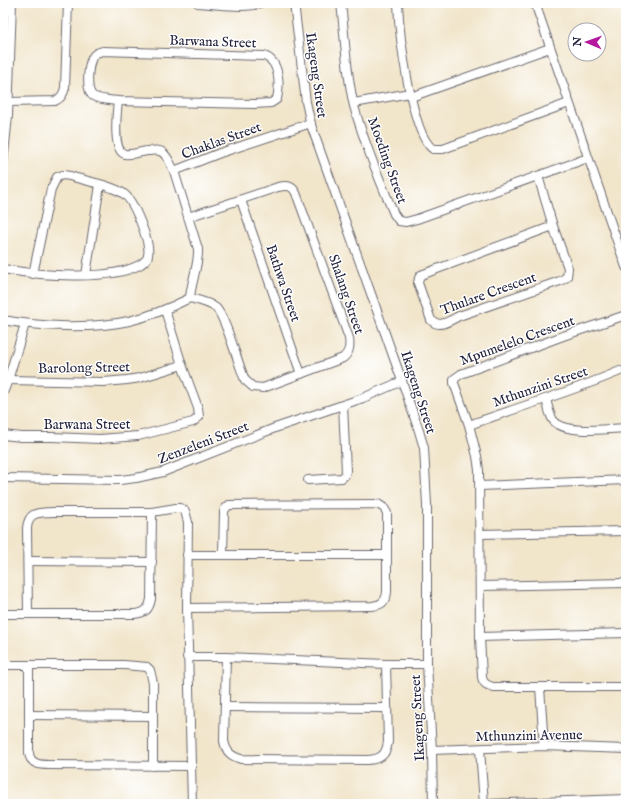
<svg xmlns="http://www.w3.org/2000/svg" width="629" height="807" viewBox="0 0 629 807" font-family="'IM FELL English',serif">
  <rect width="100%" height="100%" fill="#fff"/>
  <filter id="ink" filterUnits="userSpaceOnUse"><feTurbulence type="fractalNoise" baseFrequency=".025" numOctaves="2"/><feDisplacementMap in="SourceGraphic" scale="8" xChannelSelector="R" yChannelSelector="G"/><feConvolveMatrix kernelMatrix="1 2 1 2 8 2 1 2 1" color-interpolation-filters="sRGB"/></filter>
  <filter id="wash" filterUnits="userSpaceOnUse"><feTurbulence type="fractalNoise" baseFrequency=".012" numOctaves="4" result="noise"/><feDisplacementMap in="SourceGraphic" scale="16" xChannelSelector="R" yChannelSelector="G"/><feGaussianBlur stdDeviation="0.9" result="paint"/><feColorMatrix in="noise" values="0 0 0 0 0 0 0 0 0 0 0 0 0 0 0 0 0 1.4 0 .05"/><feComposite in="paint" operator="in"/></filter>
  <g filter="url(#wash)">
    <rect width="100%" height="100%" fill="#f1e5ca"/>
  </g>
  <g filter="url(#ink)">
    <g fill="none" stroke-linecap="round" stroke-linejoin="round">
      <defs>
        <g id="minor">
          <path d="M198 3C212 4 248 9 260 3"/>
          <polyline points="294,3 306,102 311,125 402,381 419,431 424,448 427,505 427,664 432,750 433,804"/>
          <path d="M341 3C345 37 346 73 354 106 364 143 379 179 394 214L399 221 406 222 417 219 588 158"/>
          <path d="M398 3C399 31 411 135 433 149H443L569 103"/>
          <polyline points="535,3 626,267"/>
          <path d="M103 51 264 56C280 61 280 85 277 99L271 103 255 104 118 101C110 100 100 100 93 96 85 91 88 61 94 55 97 52 99 52 103 51Z"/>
          <polyline points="411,97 550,48"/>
          <path d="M118 101C117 111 112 151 125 154 132 155 140 152 147 151 152 151 158 149 162 152 168 156 171 165 174 171L198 249C199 265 191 282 190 298"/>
          <path d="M9 102 55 101C61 98 63 95 65 88L68 3"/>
          <polyline points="354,103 410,93"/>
          <polyline points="3,163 8,116 12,3"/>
          <polyline points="174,171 220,153 311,123"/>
          <path d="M538 176 553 226 568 268 567 277 560 281 459 316C451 320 439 329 431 320L418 283 419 278 421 275 553 226"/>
          <polyline points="241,200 301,374"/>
          <path d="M188 217 278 187C287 185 292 185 296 193L349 338C350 346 350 352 343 358L263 388 253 387 245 380C238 364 226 318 216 308 209 302 198 300 190 298"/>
          <path d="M3 269C37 275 111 282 141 264 144 262 148 259 148 255 151 244 134 201 124 194 112 185 85 181 70 176L63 175 57 177 51 189 33 274"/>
          <polyline points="86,275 100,185"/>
          <path d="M626 315 563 336 461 374 454 379V383L469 425 477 456 479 470 480 637 482 677C483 683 486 685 493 687H626"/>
          <path d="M3 320C39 327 93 329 129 321 151 316 170 308 190 298"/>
          <polyline points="8,380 104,382 127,380 140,378 182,365"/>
          <polyline points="3,393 8,380 25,324"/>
          <path d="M546 399C548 406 549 414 553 420 564 435 609 429 626 428"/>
          <path d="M469 425C519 407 571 392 620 371"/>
          <polyline points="3,435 21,437 52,437 100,439 138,436 193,422 199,417 198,408 182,365 165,310"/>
          <polyline points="3,478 120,480 136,478 163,472 275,428 363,398 402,381"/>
          <polyline points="308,480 342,478 345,475 346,471 343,405"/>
          <polyline points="480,486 626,480"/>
          <polyline points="480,534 626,531"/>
          <polyline points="187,555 387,555"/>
          <polyline points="28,561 152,562"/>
          <polyline points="481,586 626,583"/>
          <path d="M187 608 372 606C381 605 386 602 387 592V513L384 508 378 504 229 505 225 509 224 512 223 555"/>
          <path d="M3 614H134C145 613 149 610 151 599L152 512"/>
          <path d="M28 614 27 528C29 511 38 513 52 512H152L176 508H180L185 511 188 522 187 608 192 804"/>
          <polyline points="480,637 626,633"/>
          <path d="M187 657H226L386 664 388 742C386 755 381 759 368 760L241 759C231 756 226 752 224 741L226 657"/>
          <polyline points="386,664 427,664"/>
          <polyline points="3,665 124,665 147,667 150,670 153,683 153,766"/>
          <path d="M29 665V753C30 764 40 765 49 765L192 766"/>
          <polyline points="540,687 544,746"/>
          <polyline points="225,707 387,708"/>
          <polyline points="29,715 153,716"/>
          <polyline points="480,749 484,804"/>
          <polyline points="432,750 544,746 626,749"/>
          <polyline points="484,804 626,799"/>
        </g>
      </defs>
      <use href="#minor" stroke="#6a666d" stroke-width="10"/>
      <use href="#minor" stroke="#fff" stroke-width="8"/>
    </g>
  </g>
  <g text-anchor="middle" stroke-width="3" stroke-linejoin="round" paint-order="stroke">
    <g font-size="14" fill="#22223b" stroke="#fff">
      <text transform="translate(213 41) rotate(2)" y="5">Barwana Street</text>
      <text transform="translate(317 75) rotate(82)" y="5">Ikageng Street</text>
      <text transform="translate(221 140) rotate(-20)" y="5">Chaklas Street</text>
      <text transform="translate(388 160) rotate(70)" y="5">Moeding Street</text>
      <text transform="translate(284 283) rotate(71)" y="5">Bathwa Street</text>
      <text transform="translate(488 293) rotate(-20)" y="5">Thulare Crescent</text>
      <text transform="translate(347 294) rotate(71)" y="5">Shalang Street</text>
      <text transform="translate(517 340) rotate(-20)" y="5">Mpumelelo Crescent</text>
      <text transform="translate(84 367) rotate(-1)" y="5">Barolong Street</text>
      <text transform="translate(540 386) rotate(-19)" y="5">Mthunzini Street</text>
      <text transform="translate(419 392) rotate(72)" y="5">Ikageng Street</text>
      <text x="87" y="429">Barwana Street</text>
      <text transform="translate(203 442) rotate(-21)" y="5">Zenzeleni Street</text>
      <text transform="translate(417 718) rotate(-93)" y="5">Ikageng Street</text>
      <text transform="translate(529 735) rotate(-1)" y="5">Mthunzini Avenue</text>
    </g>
  </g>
  <rect width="629" height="807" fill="none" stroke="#fff" stroke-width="16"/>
  <g transform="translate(587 42) rotate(272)"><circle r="19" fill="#ffffff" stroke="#a7a7b1"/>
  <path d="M0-3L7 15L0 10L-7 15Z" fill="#b5179e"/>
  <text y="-6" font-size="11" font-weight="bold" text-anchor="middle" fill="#22223b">N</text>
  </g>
</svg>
